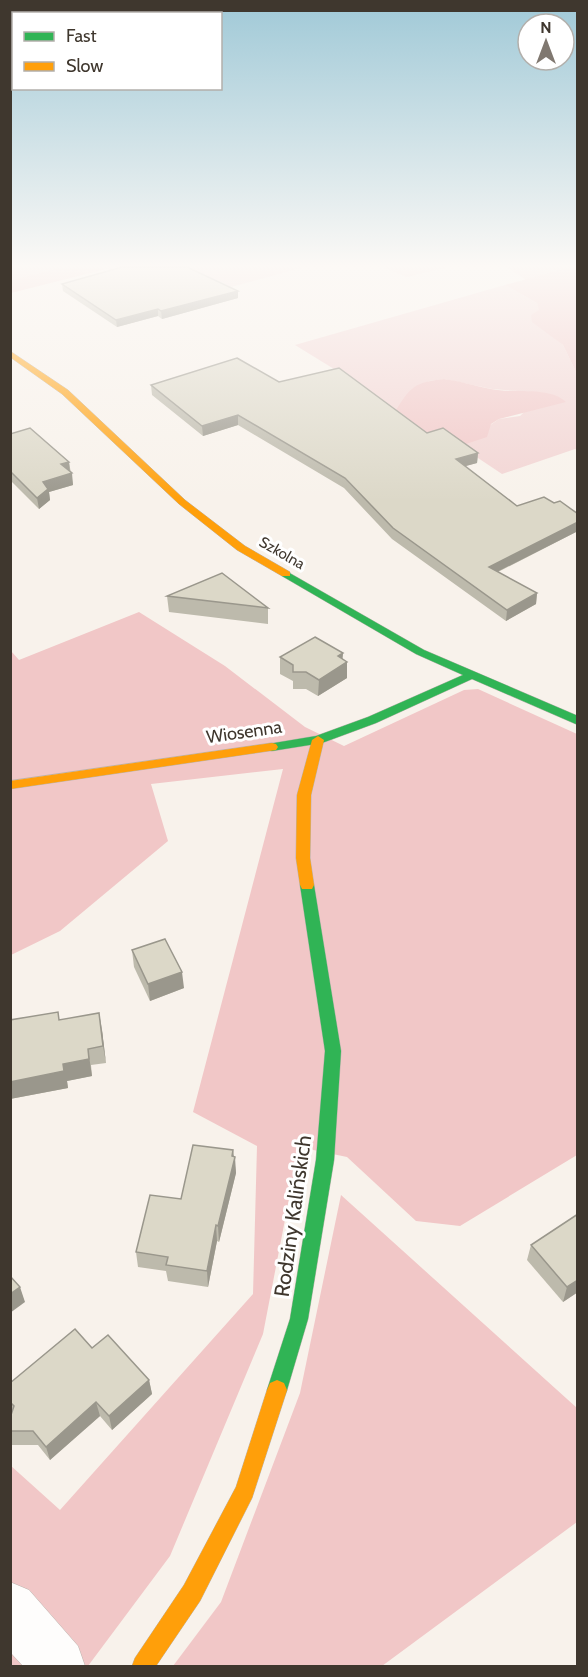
<svg xmlns="http://www.w3.org/2000/svg" width="588" height="1677" viewBox="0 0 588 1677" font-family="Cabin,sans-serif">
  <rect width="100%" height="100%" fill="#f8f2eb"/>
  <g fill="#f2d4d3">
    <polygon points="11,267 64,267 11,280"/>
    <polygon points="189,267 304,267 231,287"/>
    <polygon points="382,267 448,267 407,277"/>
    <polygon points="507,267 570,267 526,280"/>
    <polygon points="505,285 537,303 552,336 563,345 577,374 577,450 575,449 502,474 460,446 499,419 520,416 544,393 492,389 444,379 429,381 395,412 360,385 295,345"/>
  </g>
  <g fill="#f1c7c7">
    <polygon points="64,267 114,267 11,293 11,280"/>
    <polygon points="570,267 577,267 577,374 563,345 532,322 531,315 539,310 537,303 505,285"/>
    <path d="M444 379C460 381 475 386 491 389 513 394 549 386 566 402L499 419 491 424 487 437 460 446 422 434 395 412C410 387 415 382 444 379Z"/>
    <polygon points="139,612 225,666 305,727 344,746 464,690 478,689 577,734 577,1155 460,1226 416,1221 347,1157 299,1147 263,1334 170,1556 88,1666 11,1666 10,1465 60,1510 253,1294 257,1146 193,1112 283,769 151,784 168,841 60,931 11,955 11,651 19,660"/>
    <polygon points="341,1195 577,1408 577,1522 382,1666 173,1666 221,1602 300,1393"/>
  </g>
  <g fill="none" stroke-linecap="round" stroke-linejoin="round">
    <defs>
      <polygon id="street" points="10,1582 29,1590 78,1646 85,1666 23,1666 10,1652"/>
      <g id="fast">
        <polygon points="286,571 424,650 578,716 578,725 472,679 376,723 322,743 272,751 268,750 266,747 268,744 316,736 368,717 463,675 416,654 282,576 281,574"/>
        <polygon points="307,880 312,881 314,885 341,1051 334,1160 308,1319 287,1390 284,1397 277,1400 270,1397 267,1390 290,1319 316,1160 325,1051 300,885 302,881"/>
      </g>
      <g id="slow">
        <polygon points="10,351 68,390 185,500 245,546 290,572 290,576 282,576 237,550 179,504 62,394 10,357"/>
        <polygon points="318,736 324,740 311,795 310,858 314,885 312,889 302,889 300,885 296,858 297,795 312,740"/>
        <polygon points="272,743 276,744 278,747 276,750 10,789 10,781"/>
        <polygon points="277,1380 284,1383 287,1390 252,1498 200,1601 156,1666 132,1666 135,1658 184,1585 236,1487 267,1390 270,1383"/>
      </g>
    </defs>
    <use href="#street" stroke="#bab4ad" stroke-width="1"/>
    <use href="#fast" stroke="#bab4ad" stroke-width="1"/>
    <use href="#slow" stroke="#bab4ad" stroke-width="1"/>
    <use href="#street" fill="#fefdfc" fill-rule="evenodd"/>
    <use href="#fast" fill="#30b455" fill-rule="evenodd"/>
    <use href="#slow" fill="#ff9f0a" fill-rule="evenodd"/>
  </g>
  <g fill="#bdbaac">
    <polygon points="62,284 238,291 238,298 162,319 158,316 117,327 63,291"/>
    <polygon points="279,382 427,433 478,453 477,463 465,466 517,506 578,531 498,572 537,593 536,604 506,621 392,539 344,488 238,425 203,436 152,395 151,385"/>
    <polygon points="10,434 69,462 73,485 49,492 50,500 39,509 10,480"/>
    <polygon points="167,596 268,608 268,624 169,612"/>
    <polygon points="343,653 342,659 347,678 318,696 306,689 293,689 293,681 280,674 280,657"/>
    <polygon points="132,950 184,988 150,1001 134,967"/>
    <polygon points="60,1020 102,1030 106,1063 91,1065 92,1076 67,1081 68,1088 10,1099"/>
    <polygon points="233,1150 236,1173 219,1242 217,1241 208,1287 168,1281 166,1271 138,1267 136,1252 181,1199"/>
    <polygon points="531,1245 578,1292 563,1302 527,1260"/>
    <polygon points="92,1348 149,1380 152,1394 112,1430 100,1416 50,1460 38,1445 12,1445 10,1441 10,1418 13,1412 10,1409 10,1383"/>
  </g>
  <g fill="#9a978c">
    <polygon points="238,291 238,298 162,319 161,311"/>
    <polygon points="158,309 158,316 117,327 116,320"/>
    <polygon points="238,415 238,425 203,436 202,426"/>
    <polygon points="478,453 477,463 455,469 456,459"/>
    <polygon points="69,462 70,473 61,464"/>
    <polygon points="72,473 73,485 49,492 50,500 39,509 37,498 43,482"/>
    <polygon points="578,522 578,531 487,577 489,567"/>
    <polygon points="537,593 536,604 506,621 507,610"/>
    <polygon points="343,653 342,665 347,662 347,678 318,696 319,680 338,656"/>
    <polygon points="182,972 184,988 150,1001 148,984"/>
    <polygon points="99,1013 102,1030 106,1063 103,1046"/>
    <polygon points="88,1049 92,1076 67,1081 68,1088 10,1099 10,1082 63,1064"/>
    <polygon points="233,1150 234,1161 235,1157 236,1173 219,1242 218,1226"/>
    <polygon points="216,1225 217,1241 208,1287 207,1271"/>
    <polygon points="578,1280 578,1292 563,1302 567,1287"/>
    <polygon points="20,1287 25,1302 10,1313 10,1294"/>
    <polygon points="149,1380 152,1394 112,1430 109,1416"/>
    <polygon points="96,1402 100,1416 50,1460 46,1447"/>
  </g>
  <g fill="#dcd8c8" stroke="#9a978c" stroke-width="1.5">
    <polygon points="122,267 187,267 238,291 161,311 158,309 116,320 62,284"/>
    <polygon points="237,358 279,382 339,368 427,433 443,428 478,453 456,459 517,506 544,497 554,503 560,501 578,514 578,522 489,567 537,593 507,610 393,528 345,478 238,415 202,426 151,385"/>
    <polygon points="30,428 69,462 61,464 72,473 43,482 48,489 37,498 10,471 10,434"/>
    <polygon points="222,573 268,608 167,596"/>
    <polygon points="315,637 343,653 338,656 347,662 319,680 306,672 293,672 293,665 280,657"/>
    <polygon points="165,939 182,972 148,984 132,950"/>
    <polygon points="58,1012 59,1020 99,1013 103,1046 88,1049 89,1059 63,1064 64,1071 10,1082 10,1020"/>
    <polygon points="193,1145 233,1150 232,1156 235,1157 218,1226 216,1225 207,1271 166,1265 168,1257 136,1252 150,1195 181,1199"/>
    <polygon points="578,1214 578,1280 567,1287 531,1245"/>
    <polygon points="10,1276 20,1287 10,1294"/>
    <polygon points="75,1329 92,1348 108,1335 149,1380 109,1416 96,1402 46,1447 33,1431 10,1431 10,1418 14,1406 10,1402 10,1383"/>
  </g>
  <linearGradient id="sky" x2="0" y2="1"><stop stop-color="#a0c9d7"/><stop offset="0.53" stop-color="#fcf9f6"/><stop offset="1" stop-color="#fcf9f6" stop-opacity="0"/></linearGradient>
  <rect width="588" height="501" fill="url(#sky)"/>
  <g text-anchor="middle" stroke-width="6" stroke-linejoin="round" paint-order="stroke">
    <g font-size="15" fill="#3f372e" stroke="#fff">
      <text transform="translate(282 553) rotate(30)" y="5">Szkolna</text>
    </g>
    <g font-size="18" fill="#3f372e" stroke="#fff">
      <text transform="translate(244 732) rotate(-8)" y="6">Wiosenna</text>
    </g>
    <g font-size="21" fill="#3f372e" stroke="#fff">
      <text transform="translate(293 1216) rotate(-82)" y="7">Rodziny Kalińskich</text>
    </g>
  </g>
  <rect width="588" height="1677" fill="none" stroke="#3f372e" stroke-width="24"/>
  <rect x="12" y="12" width="210" height="78" fill="#ffffff" stroke="#b2afab" stroke-width="1.5"/>
  <rect x="24" y="32" width="30" height="9" fill="#30b455" stroke="#b2afab" stroke-width="1.5"/>
  <text x="66" y="42" font-size="18" fill="#3f372e">Fast</text>
  <rect x="24" y="62" width="30" height="9" fill="#ff9f0a" stroke="#b2afab" stroke-width="1.5"/>
  <text x="66" y="72" font-size="18" fill="#3f372e">Slow</text>
  <g transform="translate(546 42)"><circle r="28" fill="#ffffff" stroke="#b2afab" stroke-width="1.5"/>
  <path d="M0-4.5L10 22L0 15L-10 22Z" fill="#807870"/>
  <text y="-9" font-size="16" font-weight="bold" text-anchor="middle" fill="#3f372e">N</text>
  </g>
</svg>
